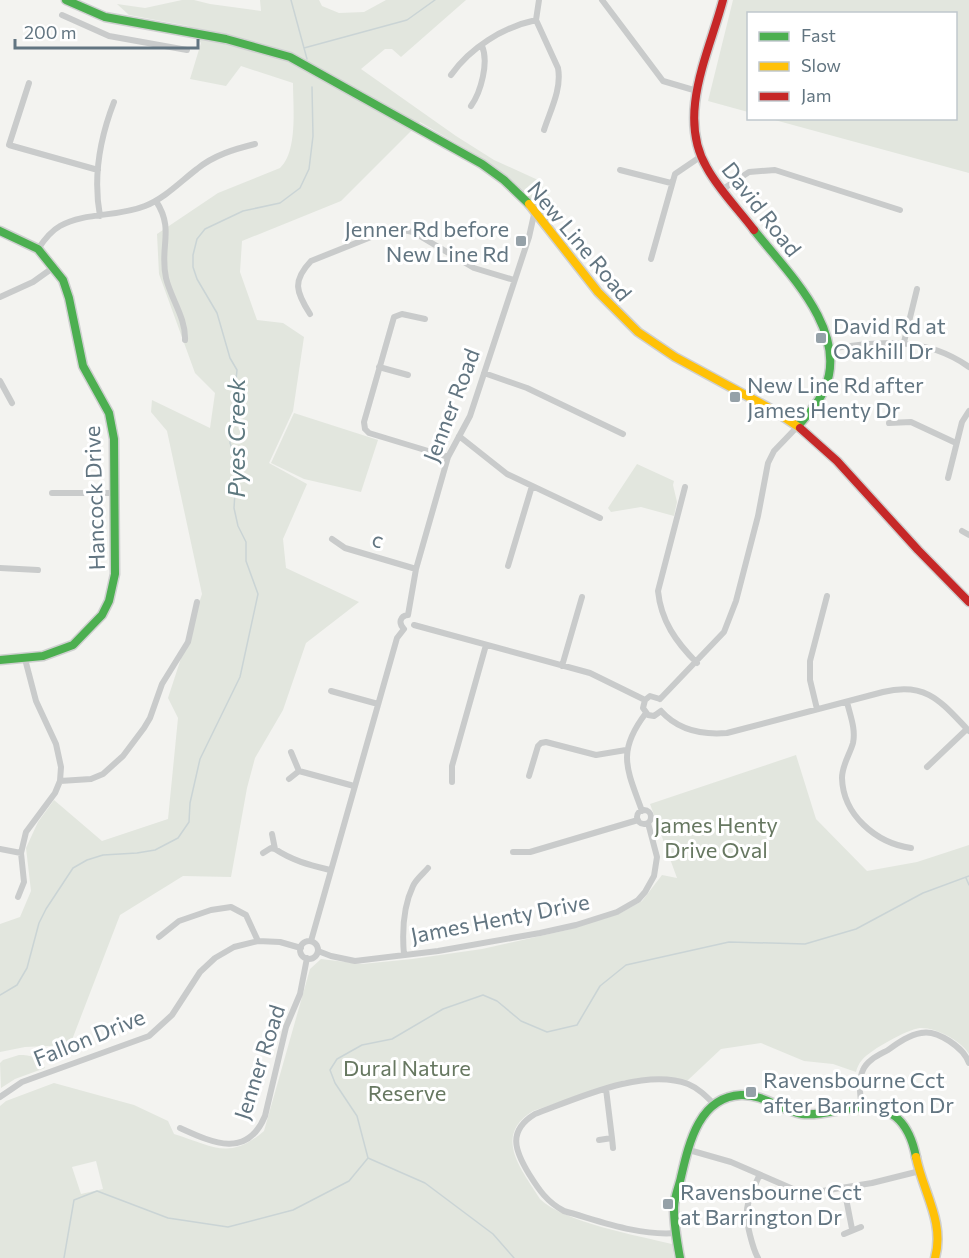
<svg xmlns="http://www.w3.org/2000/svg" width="969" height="1258" viewBox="0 0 969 1258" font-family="Commissioner,sans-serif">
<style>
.green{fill:#e2e6de;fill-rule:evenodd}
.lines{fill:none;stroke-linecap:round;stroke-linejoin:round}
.stream{stroke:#cad4d5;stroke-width:1.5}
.fast-casing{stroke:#cfd0d0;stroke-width:11}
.slow-casing{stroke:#cfd0d0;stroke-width:11}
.jam-casing{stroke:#cfd0d0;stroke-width:11}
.street{stroke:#c9cbcb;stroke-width:6}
.fast{stroke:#4caf50;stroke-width:8}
.slow{stroke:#ffc107;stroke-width:8}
.jam{stroke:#c62828;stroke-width:8}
.poi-dot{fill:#95a1a8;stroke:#fff;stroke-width:2}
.labels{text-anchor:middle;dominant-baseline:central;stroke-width:6;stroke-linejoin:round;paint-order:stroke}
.street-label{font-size:22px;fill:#627581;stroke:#fff}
.poi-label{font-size:22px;fill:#627581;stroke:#fff;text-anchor:start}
.park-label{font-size:22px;fill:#677861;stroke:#fff}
.water-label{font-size:24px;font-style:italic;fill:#5d787f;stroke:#fff}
</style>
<rect width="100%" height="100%" fill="#f3f3f0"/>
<path class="green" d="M182 0H194L210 4 261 11 260 0H319L322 6 339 13 364 12 386 0H466L401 57 392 49H385L361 69 456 136 494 160 538 180 559 209 548 217 488 162 420 122 341 201 242 241 240 272 257 320 283 323 304 337 293 411 269 463 307 484 283 539 286 568 359 602 306 643 283 710 255 758 247 788 231 877 183 876 120 915 70 1045 25 1047 0 1052V924L20 917 31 891 26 848 38 822 54 800 102 841 168 819 178 718 168 698 202 594 167 431 151 412 152 400 210 428 215 393 195 373 159 274 157 234 218 193 280 168C298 151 293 107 293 83L241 66 226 86 190 79 201 43 188 26 129 15 117 4 145 8Z
M733 0H969V173L771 119 956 118V14H748V112L708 101Z
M294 413 378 440 361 492 304 479 271 463Z
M637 464 674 481 673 485 677 502 674 516 641 507 611 512 608 508Z
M796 755 816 819 867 871 917 862 969 845V1054C962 1041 935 1027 920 1028 908 1029 870 1050 862 1060 859 1063 857 1068 856 1072L833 1064 804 1061 761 1043 721 1049 687 1081 625 1080 533 1111C492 1136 522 1170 540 1199 563 1222 639 1236 672 1244L674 1258H0V1106L6 1101 54 1083 134 1105 168 1121 174 1134C213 1146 229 1161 264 1131L310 969 321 959 362 964 412 959 482 949 567 930 619 914 642 901 662 875 677 878 650 804ZM96 1161 103 1189 81 1194 72 1167Z
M19 1055C31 1055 39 1057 45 1068L15 1079 1 1088 0 1063 3 1060Z"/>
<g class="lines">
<path class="stream" d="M291 0 307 59
M304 48 407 20 435 0
M966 878 969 885
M0 995 17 985 27 968 39 923 46 909 73 868 87 860 103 855 137 853 155 850 178 838 189 822 190 803 200 759 240 677 258 594 246 561V542L238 526 234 508 237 462 230 443 237 370 230 358 217 313 197 279 193 267V255L197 239 205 229 243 211 280 203 300 188 309 169 313 136 312 87
M368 1158 425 1183 493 1234 514 1258
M64 1258 74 1200 97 1191 168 1218 228 1227 293 1210 349 1181 368 1158 357 1116 335 1083 330 1070 337 1059 362 1045 392 1039 443 1009 483 995 497 1001 521 1021 547 1032 577 1025 600 986 626 965 729 942 805 944 856 929 923 893 969 876"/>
<g class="fast-casing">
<path id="fast" d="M66 0 105 17 226 39 290 57 482 164 504 180 529 204
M754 230C786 271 849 330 825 388 819 403 808 414 798 426
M0 231 38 249 63 280 69 298 83 366 109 413 114 439 115 574 109 601 102 615 73 645 43 656 0 660
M680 1258C677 1242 674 1225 674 1208 674 1197 679 1187 681 1177 689 1143 699 1097 741 1095 763 1094 781 1110 802 1114 819 1116 836 1110 852 1108 890 1102 909 1121 916 1157"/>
</g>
<g class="slow-casing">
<path id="slow" d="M529 204 598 292 638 332 675 357 773 410 800 428
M916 1157C923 1192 945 1222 935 1258"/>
</g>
<g class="jam-casing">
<path id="jam" d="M723 0C709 53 676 116 707 168 719 190 739 210 754 230
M800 428 837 461 918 550 969 602"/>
</g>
<path class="street" d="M602 0 663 81 697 91
M62 15 109 36 187 50
M536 20 539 0
M451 75C470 48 503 27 536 20L558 68C562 89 550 111 544 130
M29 83 9 145 98 170
M471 106C481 92 489 62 482 46
M620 170 671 183
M723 189 749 172 775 170 900 210
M156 201C175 230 159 247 166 278 171 299 186 318 185 340
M100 216C93 178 100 138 114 102
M38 249C44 240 51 231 60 226 85 212 118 217 145 206 165 198 180 182 197 169 214 155 235 149 255 144
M651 259 675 174 700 157
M0 297 33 282 54 267
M310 314C296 292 292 281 311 261L391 229H399L413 232 474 268 514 280
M425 319 402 314 394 317 364 422 365 429 369 433 448 457
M904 342 917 289
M829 349C878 341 926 336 969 367
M379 367 408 375
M484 373 527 388 623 434
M0 381 12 403
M889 423 911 422 956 443
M459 436 507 474 600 518
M948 478 962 422 969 411
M685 487 658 591C661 621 676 642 697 663
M52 493H115
M962 531 969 535
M332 539 345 548 416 569
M508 566 532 486
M0 568 38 570
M408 615 416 569 448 457 470 416 529 237 535 210
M414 625 590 673 645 700
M404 629C398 623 400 616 408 615
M562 666 582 597
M331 691 378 704
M660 699 724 632 736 601 758 516 768 463 774 451 798 426
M645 700 643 708 648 715 654 716 661 711
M645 700 650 696 660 699
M847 702C850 715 856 729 853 743 850 754 842 765 842 778 843 815 876 843 911 848
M817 709 810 680V661L827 596
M661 711C678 730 703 735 727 733L883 692C927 681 942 703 969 731
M291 752 299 771 354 786
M927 767 967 729
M529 776 538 746 541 743 546 742 596 755 626 750
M289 779 299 771
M60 781 91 779 103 774 123 756 144 728 150 718 162 684 188 642 197 602
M452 782V766L486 645
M637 817a7 7 0 1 1 14 0a7 7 0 1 1-14 0Z
M642 811C627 769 616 752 646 713
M272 834 275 849C293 861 310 865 330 870
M0 849 21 853
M513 852H530L638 820
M263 853 271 848 275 849
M18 897 24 882 21 853 26 832 55 793 60 781 61 767 56 744 36 701 25 659
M159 937 179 921 211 910 231 907 246 915 258 941
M311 941 397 638 404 629
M300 950a9 9 0 1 1 18 0a9 9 0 1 1-18 0Z
M318 951 331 956 355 961 438 951 540 933 576 925 617 912 638 900 645 892 654 876 657 857 648 823
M404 955C402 932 403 907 413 886 416 879 424 873 428 868
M0 1097 22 1082 149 1036 172 1015 200 972 215 958 234 947 258 941 280 942 301 948
M862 1107C860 1096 858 1080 863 1070 867 1060 879 1055 888 1050 898 1043 909 1035 921 1033 937 1029 964 1048 969 1063
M180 1128C213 1143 247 1159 265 1116L286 1027 300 994 307 958
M612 1138 613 1148
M599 1140 612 1138 606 1089
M689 1150 731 1162 800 1192 810 1193 872 1183 920 1171
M844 1188 852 1229
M676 1233C638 1236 600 1221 564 1211 547 1202 539 1190 529 1174 515 1151 507 1131 535 1114 576 1099 644 1067 688 1084 698 1088 706 1096 714 1104
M844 1234 861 1227
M758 1258C754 1251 752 1243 750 1235 743 1207 748 1202 759 1176"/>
<use href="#fast" class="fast"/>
<use href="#slow" class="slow"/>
<use href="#jam" class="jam"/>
</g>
<g class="poi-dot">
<rect x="515" y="235" width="12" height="12" rx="3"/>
<rect x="815" y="332" width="12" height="12" rx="3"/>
<rect x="729" y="391" width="12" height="12" rx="3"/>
<rect x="745" y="1086" width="12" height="12" rx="3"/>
<rect x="662" y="1198" width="12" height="12" rx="3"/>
</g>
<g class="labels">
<g class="street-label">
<text transform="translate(762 209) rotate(52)">David Road</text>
<text transform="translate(580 241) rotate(50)">New Line Road</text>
<text transform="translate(451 405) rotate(-69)">Jenner Road</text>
<text transform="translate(94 498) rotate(-92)">Hancock Drive</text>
<text transform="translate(378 539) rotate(16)">c</text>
<text transform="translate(500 918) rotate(-11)">James Henty Drive</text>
<text transform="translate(89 1037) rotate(-22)">Fallon Drive</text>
<text transform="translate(259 1062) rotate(-72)">Jenner Road</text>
</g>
<g class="poi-label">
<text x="509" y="228" text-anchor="end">Jenner Rd before<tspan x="509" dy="25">New Line Rd</tspan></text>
<text x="833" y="325">David Rd at<tspan x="833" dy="25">Oakhill Dr</tspan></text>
<text x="747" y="384">New Line Rd after<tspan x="747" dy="25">James Henty Dr</tspan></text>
<text x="763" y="1079">Ravensbourne Cct<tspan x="763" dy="25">after Barrington Dr</tspan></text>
<text x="680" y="1191">Ravensbourne Cct<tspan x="680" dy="25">at Barrington Dr</tspan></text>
</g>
<g class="park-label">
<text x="716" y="824">James Henty<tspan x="716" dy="25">Drive Oval</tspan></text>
<text x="407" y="1067">Dural Nature<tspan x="407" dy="25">Reserve</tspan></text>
</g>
<g class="water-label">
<text transform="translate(235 438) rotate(-90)">Pyes Creek</text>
</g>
</g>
<rect x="747" y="12" width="210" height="108" fill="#ffffff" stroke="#c0c8cd" stroke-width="1.5"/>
<rect x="759" y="32" width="30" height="9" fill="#4caf50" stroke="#c0c8cd" stroke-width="1.5"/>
<text x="801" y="42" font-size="18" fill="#627581">Fast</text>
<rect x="759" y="62" width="30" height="9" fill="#ffc107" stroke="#c0c8cd" stroke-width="1.5"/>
<text x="801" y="72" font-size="18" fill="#627581">Slow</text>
<rect x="759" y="92" width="30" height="9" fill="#c62828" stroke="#c0c8cd" stroke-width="1.5"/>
<text x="801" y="102" font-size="18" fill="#627581">Jam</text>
<path d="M15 39v9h183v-9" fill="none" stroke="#627581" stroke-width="3"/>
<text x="24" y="39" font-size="18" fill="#627581" stroke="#ffffff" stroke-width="4.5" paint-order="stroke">200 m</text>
</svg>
